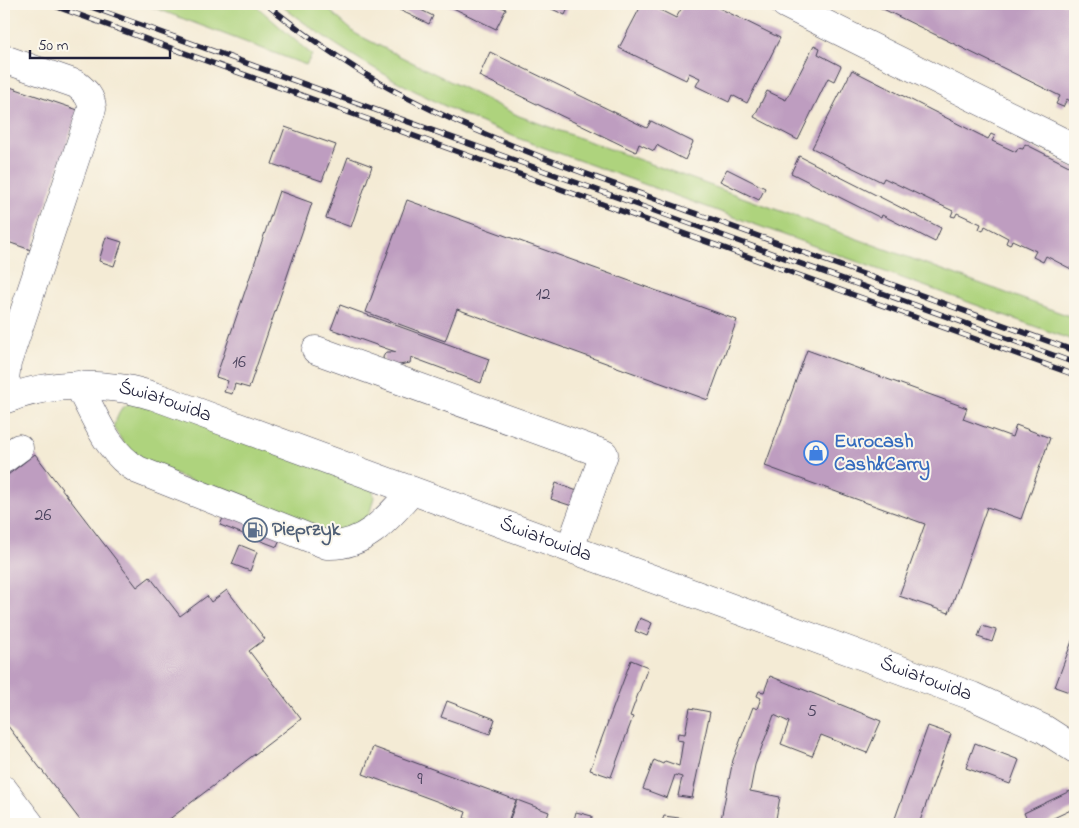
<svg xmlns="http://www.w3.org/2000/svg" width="1079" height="828" viewBox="0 0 1079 828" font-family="'Indie Flower',sans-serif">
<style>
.green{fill:#aed37d;stroke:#687a5c}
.building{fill:#be9dc0}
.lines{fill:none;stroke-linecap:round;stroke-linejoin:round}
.minor-casing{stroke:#424052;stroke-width:29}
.minor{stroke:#fff;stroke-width:28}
.rail-casing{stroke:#22223b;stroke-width:5.5}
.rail{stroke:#fbf7ec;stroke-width:4;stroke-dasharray:11;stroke-linecap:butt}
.labels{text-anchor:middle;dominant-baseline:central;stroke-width:4;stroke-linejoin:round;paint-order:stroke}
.number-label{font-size:18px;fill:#49415c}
.street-label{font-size:20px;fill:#22223b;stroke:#fbf7ec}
.shop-label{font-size:20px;font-weight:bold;fill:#366cbe;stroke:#fbf7ec;text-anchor:start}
.service-label{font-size:20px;font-weight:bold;fill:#4e5e75;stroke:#fbf7ec;text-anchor:start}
</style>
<rect width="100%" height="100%" fill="#fbf7ec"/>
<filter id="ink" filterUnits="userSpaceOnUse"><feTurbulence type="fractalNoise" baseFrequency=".02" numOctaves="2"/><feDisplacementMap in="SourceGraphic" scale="10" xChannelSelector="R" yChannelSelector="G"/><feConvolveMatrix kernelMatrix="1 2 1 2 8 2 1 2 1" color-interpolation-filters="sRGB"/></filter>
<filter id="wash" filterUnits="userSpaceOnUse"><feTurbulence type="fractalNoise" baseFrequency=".0096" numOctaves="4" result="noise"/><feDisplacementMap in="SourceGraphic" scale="20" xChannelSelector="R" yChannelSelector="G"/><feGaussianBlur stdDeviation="1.12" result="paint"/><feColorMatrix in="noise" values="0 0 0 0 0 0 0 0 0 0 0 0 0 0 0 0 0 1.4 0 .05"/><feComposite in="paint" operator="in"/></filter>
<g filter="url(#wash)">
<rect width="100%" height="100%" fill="#f4ebd5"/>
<path class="green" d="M144 4H254L312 55 306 65Z
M279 4H322L356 34 519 116 1075 318V341L520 139C432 104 353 61 279 4Z
M144 394 373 490 374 497 369 516 340 537 134 459 113 427 121 409Z"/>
<g id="blocks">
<path class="building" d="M387 4H419L417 8 433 16 429 24Z
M445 4H495L506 9 496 29Z
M541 4H570L565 15Z
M642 4H656V8L676 18 684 4H711L780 38 747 103 732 95 729 102 696 86 700 78 689 73 686 80 619 48Z
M873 4H1075V104L1067 99 1063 107 1056 104 1060 96Z
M814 45 820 48 818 54 841 66 834 81 828 78 798 140 754 117 767 91 786 100Z
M490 52 647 128 651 121 693 142 685 160 658 146V144L654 151 639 144 636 152 479 76Z
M852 70 988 139 991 134 995 136 992 141 1016 152 1018 148 1023 149 1025 144 1075 169V271L1046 256 1043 262 1033 257 1036 251 1012 240 1010 245 1006 243 1008 238 985 226 983 231 979 229 981 224 957 213 955 217 951 216 953 211 884 178 882 182 812 148Z
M4 85 78 110 31 250 8 242 6 247H4Z
M285 127 336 145 322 181 272 164Z
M799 156 941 228 935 242 882 215 881 218 791 173Z
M348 157 372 166 351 227 326 218Z
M727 169 765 188 759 200 720 181Z
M279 191 312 203 249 388 235 384 232 394 224 392 228 381 216 377Z
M407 200 737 320 708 400 457 309 445 341 366 312Z
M106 237 122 242 114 266 99 261Z
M340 305 489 359 481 383 411 357 410 363 394 366 384 362 383 357 386 352H396L331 329Z
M807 350 967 408 963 419 1012 437 1016 425 1050 438 1021 519 987 507 949 613 899 596 925 524 765 466Z
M35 454 137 587 150 577 180 616 207 596 211 602 227 590 265 639 249 651 301 719 163 824H83L4 721V478Z
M556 483 577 491 572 506 551 499Z
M226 511 283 533 277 547 220 525Z
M240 545 257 552 250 571 232 564Z
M640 618 652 623 647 636 635 631Z
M982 626 996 630 992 642 978 637Z
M1075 633V694L1055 687Z
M631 660 648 667 630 716 633 717 611 777 590 770Z
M770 676 881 721 867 753 821 735 812 756 781 744 789 722 774 715 755 765 750 791 780 797 775 824H720L733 760 753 707 757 709 761 698 757 696 759 691 764 692Z
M447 701 495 719 490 734 441 717Z
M690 708 710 712 692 798 678 796 682 777 675 775 667 798 643 789 654 760 663 764 665 761 679 766 683 741 677 740 678 733 685 734Z
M928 726 951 734 919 824H893Z
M975 743 1019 760 1010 784 966 768Z
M373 747 516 800 507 824H482L464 818 466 812 363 774Z
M1070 791 1075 802V808L1041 824H1029L1024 813Z
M517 800 549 812 545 824H508Z
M576 812 592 816 591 824H573Z
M664 816 702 821 711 824H661Z"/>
</g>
</g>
<g filter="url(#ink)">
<use href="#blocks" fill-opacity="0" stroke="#424052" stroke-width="1"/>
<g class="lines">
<g class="minor-casing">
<g id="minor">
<path d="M785 4 1075 148"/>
<path d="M4 59 76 84C85 91 92 97 92 109L7 363 5 379 12 397"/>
<path d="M316 350 604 454 570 548"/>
<path d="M78 385C95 415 107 453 138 470L327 545C365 547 389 517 412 491"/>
<path id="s1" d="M4 400C39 385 82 383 119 388 131 389 142 393 154 396L972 696 1044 729 1075 749"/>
<path d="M4 459 19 448"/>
<path d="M4 790 30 824"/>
</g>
</g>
<use href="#minor" class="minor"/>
<g class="rail-casing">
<path id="rail" d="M49 4 1075 375
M83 4 1075 363
M266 4C310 39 356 72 406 97 501 146 603 180 703 216 827 261 951 306 1075 351"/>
</g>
<use href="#rail" class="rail"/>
</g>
</g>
<defs>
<g id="shop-ring" transform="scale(1.25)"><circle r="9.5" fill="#fbf7ec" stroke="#3f7fe0" stroke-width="1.5"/><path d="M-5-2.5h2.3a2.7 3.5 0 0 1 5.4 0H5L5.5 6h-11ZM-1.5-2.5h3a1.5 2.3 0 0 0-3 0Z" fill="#3f7fe0"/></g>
<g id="fuel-ring" transform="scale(1.25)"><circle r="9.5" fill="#fbf7ec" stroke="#5c6f8a" stroke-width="1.5"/><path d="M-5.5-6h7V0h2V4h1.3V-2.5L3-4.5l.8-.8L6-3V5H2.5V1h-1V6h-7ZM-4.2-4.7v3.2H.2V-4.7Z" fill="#5c6f8a"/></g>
</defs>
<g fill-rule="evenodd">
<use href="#shop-ring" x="816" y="453"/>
<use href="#fuel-ring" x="255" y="530"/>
</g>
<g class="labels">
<g class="number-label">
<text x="543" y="295">12</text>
<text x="239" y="363">16</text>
<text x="43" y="516">26</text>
<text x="812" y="712">5</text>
<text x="420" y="780">9</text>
</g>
<g class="street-label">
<text stroke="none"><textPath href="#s1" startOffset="165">Światowida</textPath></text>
<text stroke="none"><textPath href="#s1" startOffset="570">Światowida</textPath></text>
<text stroke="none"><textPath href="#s1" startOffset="975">Światowida</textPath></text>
</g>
<g class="shop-label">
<text x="834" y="442">Eurocash<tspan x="834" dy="23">Cash&amp;Carry</tspan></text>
</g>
<g class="service-label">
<text x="272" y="530">Pieprzyk</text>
</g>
</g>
<rect width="1079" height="828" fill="none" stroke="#fbf7ec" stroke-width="20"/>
<path d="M30 50v8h140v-8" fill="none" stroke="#22223b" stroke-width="2.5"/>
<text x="38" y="50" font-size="15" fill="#22223b" stroke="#fbf7ec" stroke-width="4" paint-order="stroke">50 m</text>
</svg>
